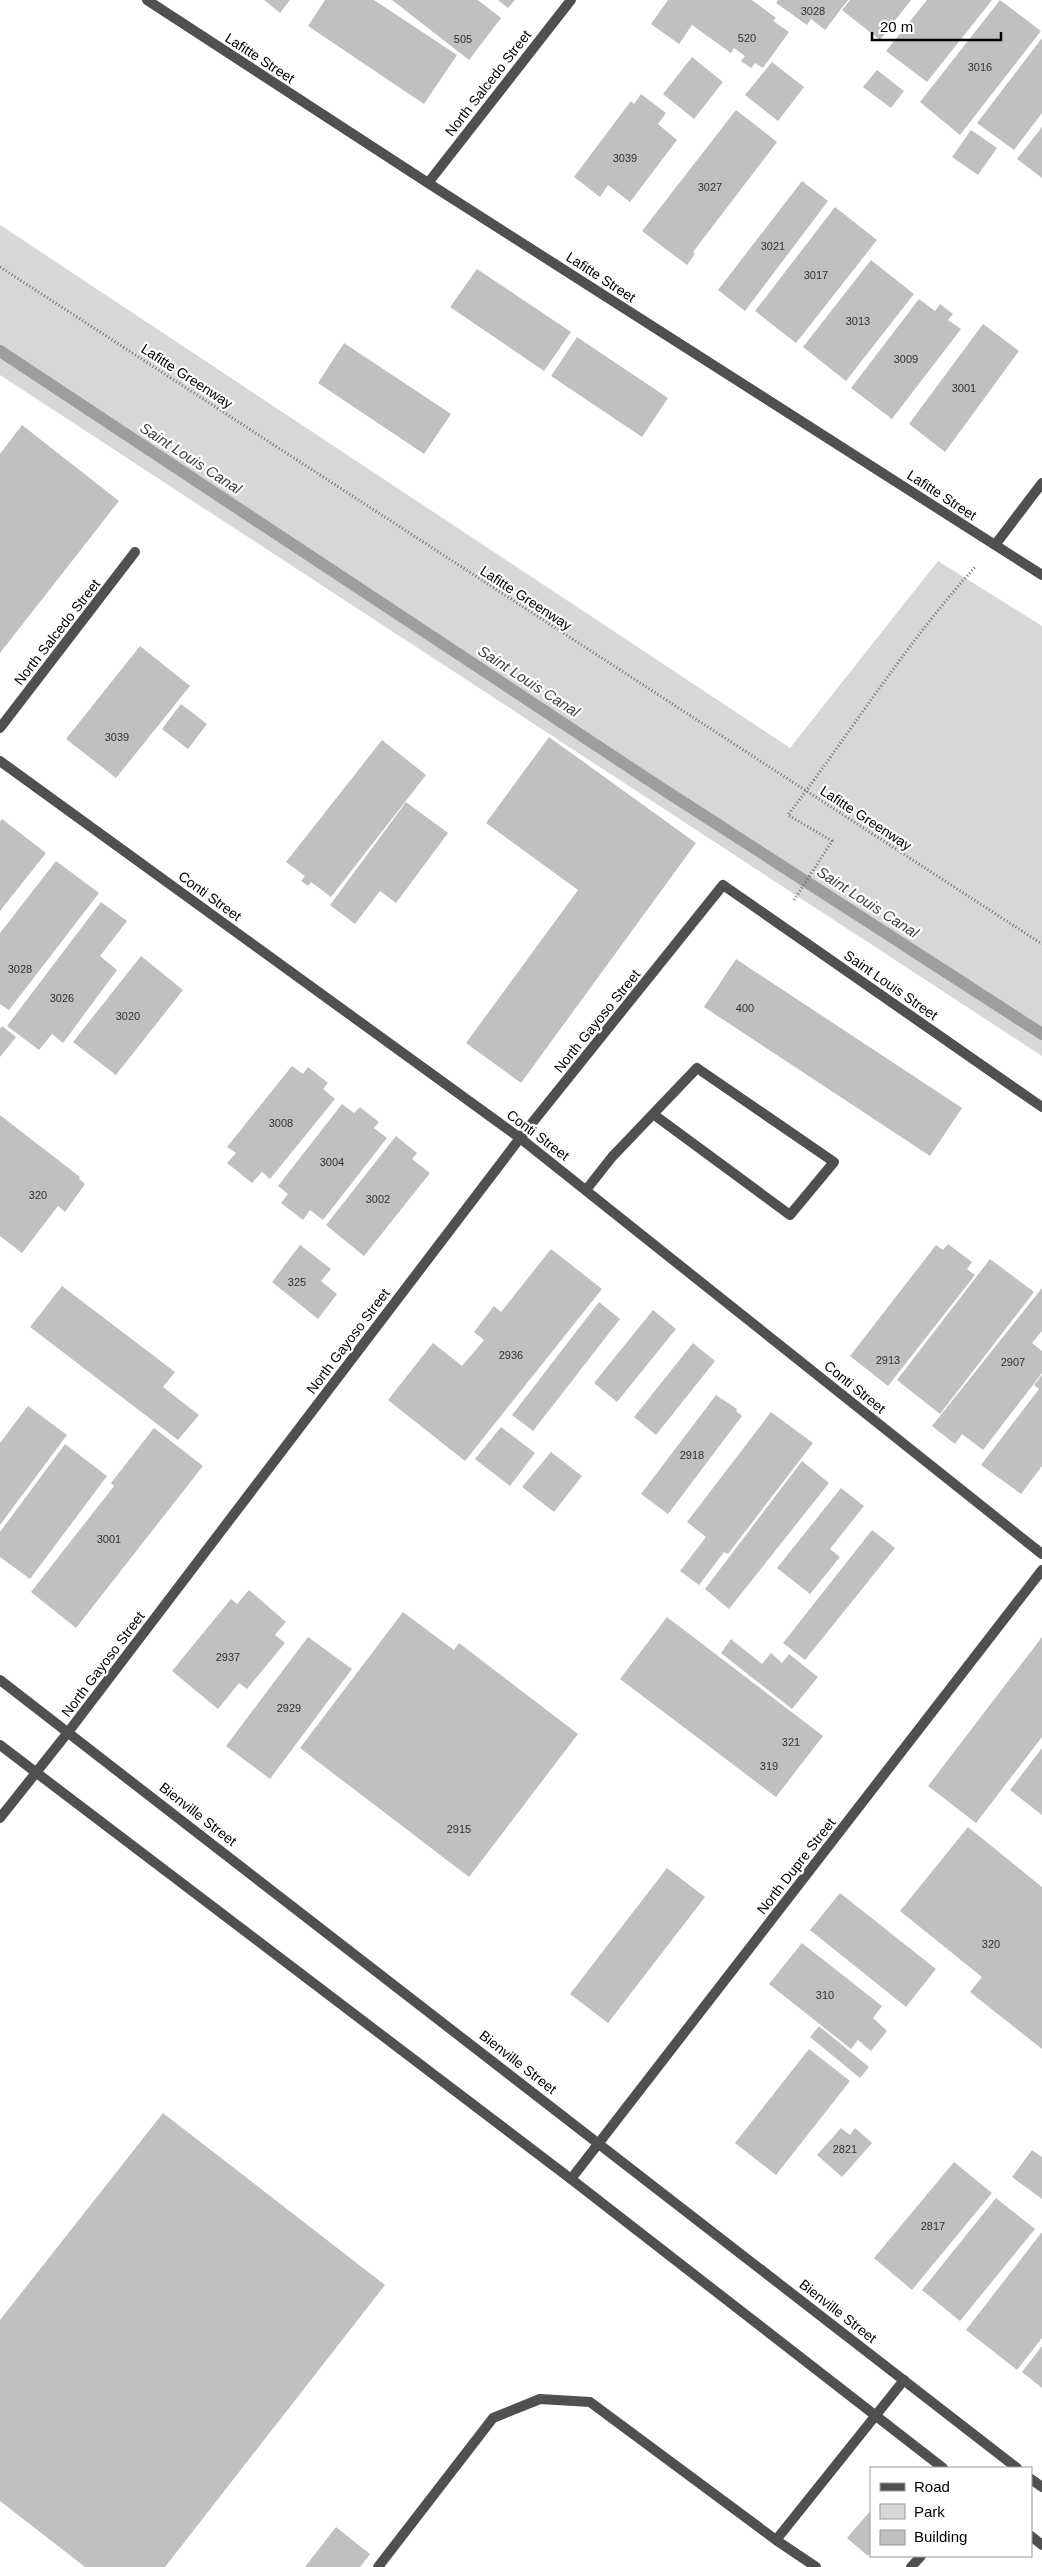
<svg xmlns="http://www.w3.org/2000/svg" width="1042" height="2567" viewBox="0 0 1042 2567" font-family="Arial,sans-serif">
<style>
.green{fill:#d7d7d7}
.lines{fill:none;stroke-linecap:round;stroke-linejoin:round}
.stream{stroke:#9e9e9e;stroke-width:12}
.building{fill:#c0c0c0}
.path{stroke:#727272;stroke-width:3;stroke-dasharray:1 2.5;stroke-linecap:butt}
.service{stroke:#505050;stroke-width:10}
.minor{stroke:#505050;stroke-width:10}
.tertiary{stroke:#505050;stroke-width:10}
.labels{text-anchor:middle;dominant-baseline:central;stroke-width:4.5;stroke-linejoin:round;paint-order:stroke}
.number-label{font-size:11px;fill:#303030}
.street-label{font-size:14px;fill:#000;stroke:#fff}
.water-label{font-size:15px;font-style:italic;fill:#3f3f3f;stroke:#fff}
</style>
<rect width="100%" height="100%" fill="#fff"/>
<path class="green" d="M0 225 790 748 938 561 1042 626V1056L0 375Z"/>
<g class="lines">
<path class="stream" d="M0 351 658 786 1042 1034"/>
</g>
<path class="building" d="M264 0H290L280 13Z
M325 0H374L457 55 424 104 308 26Z
M392 0H478L501 18 469 60Z
M498 0H515L508 8Z
M668 0H752L776 18 773 21 789 32 763 68 755 63 751 68 741 61 745 56 734 48 731 53 692 25 679 44 651 24Z
M778 0H848L825 30 811 19 807 25 776 3Z
M850 0H911L880 40 842 10Z
M927 0H992L927 82 886 51Z
M1000 0 1041 31 960 135 920 102Z
M1042 38V113L1014 150 977 123Z
M692 57 723 82 694 119 663 94Z
M772 62 804 87 778 121 745 95Z
M877 70 904 91 891 108 863 87Z
M641 94 666 113 658 124 677 140 630 202 608 185 600 197 574 177 631 101 634 104Z
M736 110 777 142 693 252 695 254 687 265 642 231Z
M1042 127V178L1017 159Z
M971 130 997 148 978 175 952 157Z
M802 181 828 201 745 311 718 290Z
M835 207 877 240 796 343 755 311Z
M871 260 914 294 846 381 803 347Z
M477 269 571 332 544 371 450 307Z
M919 299 935 311 940 304 953 314 948 320 961 329 892 419 851 388Z
M983 324 1019 351 945 452 909 424Z
M577 337 668 398 642 437 551 376Z
M344 343 451 414 424 454 318 383Z
M22 425 119 501 0 653V454Z
M140 646 190 686 116 778 66 739Z
M181 704 207 724 188 749 162 729Z
M549 737 696 843 521 1083 466 1043 578 890 486 823Z
M382 740 426 775 331 897 311 882 308 886 301 881 305 876 286 862Z
M406 802 448 833 396 903 380 891 355 924 330 905Z
M2 819 46 853 0 911V822Z
M56 861 99 893 9 1010 0 1004V933Z
M101 902 127 921 100 956 117 970 63 1043 52 1034 39 1050 7 1026Z
M141 956 183 990 116 1075 73 1042Z
M736 959 962 1108 930 1156 704 1007Z
M2 1026 16 1037 0 1057V1029Z
M292 1066 303 1074 308 1067 328 1083 323 1089 335 1099 270 1179 262 1172 252 1183 227 1163 236 1153 227 1147Z
M342 1104 354 1113 360 1107 379 1122 374 1128 387 1138 323 1220 310 1210 303 1220 281 1203 288 1194 278 1186Z
M0 1115 80 1177 79 1179 85 1184 65 1212 58 1206 22 1253 0 1236Z
M396 1136 417 1153 412 1159 430 1173 364 1256 326 1225Z
M948 1244 972 1262 967 1269 975 1275 888 1386 850 1356 936 1245 943 1250Z
M300 1245 331 1269 321 1281 337 1294 318 1319 272 1282Z
M551 1249 602 1289 465 1461 388 1400 433 1343 462 1366 484 1340 474 1332 494 1306 501 1312Z
M990 1259 1034 1292 940 1414 897 1380Z
M62 1286 175 1372 163 1387 199 1415 178 1440 30 1327Z
M1042 1288V1331L1032 1343 1042 1351V1373L983 1450 962 1434 955 1444 932 1426Z
M599 1302 620 1319 533 1431 512 1415Z
M653 1310 676 1329 617 1402 594 1383Z
M693 1343 715 1361 656 1435 634 1417Z
M1042 1375V1466L1021 1494 981 1465 1039 1389 1034 1385Z
M716 1395 737 1409 736 1411 742 1416 668 1514 641 1494Z
M28 1406 67 1435 0 1525V1443Z
M771 1412 813 1443 728 1554 724 1552 699 1585 680 1571 706 1537 687 1522Z
M501 1427 535 1453 510 1486 475 1459Z
M154 1428 203 1466 76 1628 31 1592 114 1486 111 1483Z
M65 1444 107 1476 30 1579 0 1557V1532Z
M551 1452 582 1476 554 1512 522 1487Z
M802 1461 829 1483 729 1609 705 1589Z
M841 1488 864 1506 830 1549 840 1557 810 1594 777 1568Z
M872 1530 895 1548 805 1660 783 1643Z
M249 1590 286 1622 275 1635 285 1643 247 1689 239 1683 218 1709 172 1671 231 1599 237 1604Z
M403 1612 454 1650 459 1643 578 1734 469 1877 300 1748Z
M667 1617 823 1736 776 1797 620 1679Z
M308 1637 352 1669 270 1779 226 1746Z
M1042 1637V1737L976 1823 928 1786Z
M731 1639 762 1664 771 1653 782 1663 789 1654 818 1677 792 1709 721 1653Z
M1042 1748V1815L1010 1790Z
M968 1827 1042 1887V2049L970 1992 982 1977 900 1911Z
M667 1868 705 1897 608 2023 570 1994Z
M840 1893 936 1969 906 2007 810 1930Z
M802 1943 882 2006 873 2018 887 2031 871 2051 858 2040 851 2049 769 1984Z
M819 2026 869 2067 860 2078 810 2037Z
M809 2049 850 2081 776 2175 735 2143Z
M163 2113 385 2285 165 2567H85L0 2501V2320Z
M841 2128 850 2135 855 2128 872 2143 842 2177 817 2155Z
M1032 2150 1042 2157V2199L1012 2177Z
M954 2162 992 2193 912 2290 874 2258Z
M996 2198 1035 2229 960 2321 922 2290Z
M1042 2232V2338L1017 2370 966 2330Z
M1042 2346V2388L1022 2372Z
M871 2510V2552L868 2556 847 2538Z
M336 2527 370 2554 360 2567H305Z"/>
<g class="lines">
<path class="path" d="M0 267 1042 944
M794 900 832 841 788 815C851 732 906 643 976 566"/>
<path class="service" d="M586 1190 612 1157 697 1068 834 1162 790 1215 653 1114
M776 2540 904 2380
M378 2567 493 2418 540 2399 590 2402 776 2540 816 2567
M911 2567 921 2556"/>
<path class="minor" d="M147 0 428 183 1042 575
M428 183 571 0
M995 545 1042 483
M0 728 135 552
M0 761 520 1138 1042 1554
M0 1818 69 1731 520 1138 723 885 1042 1107
M571 2179 1042 1570"/>
<path class="tertiary" d="M0 1680 1017 2468
M0 1745 571 2179 943 2468
M1031 2479 1042 2487
M1031 2536 1042 2545"/>
</g>
<g class="labels">
<g class="number-label">
<text x="813" y="11">3028</text>
<text x="747" y="38">520</text>
<text x="463" y="39">505</text>
<text x="980" y="67">3016</text>
<text x="625" y="158">3039</text>
<text x="710" y="187">3027</text>
<text x="773" y="246">3021</text>
<text x="816" y="275">3017</text>
<text x="858" y="321">3013</text>
<text x="906" y="359">3009</text>
<text x="964" y="388">3001</text>
<text x="117" y="737">3039</text>
<text x="20" y="969">3028</text>
<text x="62" y="998">3026</text>
<text x="745" y="1008">400</text>
<text x="128" y="1016">3020</text>
<text x="281" y="1123">3008</text>
<text x="332" y="1162">3004</text>
<text x="38" y="1195">320</text>
<text x="378" y="1199">3002</text>
<text x="297" y="1282">325</text>
<text x="511" y="1355">2936</text>
<text x="888" y="1360">2913</text>
<text x="1013" y="1362">2907</text>
<text x="692" y="1455">2918</text>
<text x="109" y="1539">3001</text>
<text x="228" y="1657">2937</text>
<text x="289" y="1708">2929</text>
<text x="791" y="1742">321</text>
<text x="769" y="1766">319</text>
<text x="459" y="1829">2915</text>
<text x="991" y="1944">320</text>
<text x="825" y="1995">310</text>
<text x="845" y="2149">2821</text>
<text x="933" y="2226">2817</text>
</g>
<g class="street-label">
<text transform="translate(260 58) rotate(33)">Lafitte Street</text>
<text transform="translate(488 83) rotate(-52)">North Salcedo Street</text>
<text transform="translate(601 277) rotate(33)">Lafitte Street</text>
<text transform="translate(187 376) rotate(33)">Lafitte Greenway</text>
<text transform="translate(942 495) rotate(33)">Lafitte Street</text>
<text transform="translate(526 598) rotate(33)">Lafitte Greenway</text>
<text transform="translate(57 632) rotate(-52)">North Salcedo Street</text>
<text transform="translate(866 818) rotate(33)">Lafitte Greenway</text>
<text transform="translate(210 896) rotate(36)">Conti Street</text>
<text transform="translate(891 985) rotate(35)">Saint Louis Street</text>
<text transform="translate(597 1021) rotate(-51)">North Gayoso Street</text>
<text transform="translate(538 1135) rotate(37)">Conti Street</text>
<text transform="translate(348 1341) rotate(-53)">North Gayoso Street</text>
<text transform="translate(855 1387) rotate(39)">Conti Street</text>
<text transform="translate(103 1664) rotate(-53)">North Gayoso Street</text>
<text transform="translate(198 1814) rotate(38)">Bienville Street</text>
<text transform="translate(796 1866) rotate(-52)">North Dupre Street</text>
<text transform="translate(518 2062) rotate(38)">Bienville Street</text>
<text transform="translate(838 2311) rotate(38)">Bienville Street</text>
</g>
<g class="water-label">
<text transform="translate(191 458) rotate(33)">Saint Louis Canal</text>
<text transform="translate(529 681) rotate(33)">Saint Louis Canal</text>
<text transform="translate(868 902) rotate(33)">Saint Louis Canal</text>
</g>
</g>
<rect x="870" y="2467" width="162" height="90" fill="#ffffff" stroke="#999999"/>
<rect x="880" y="2483" width="25" height="8" fill="#505050" stroke="#999999"/>
<text x="914" y="2492" font-size="15" fill="#000000">Road</text>
<rect x="880" y="2504" width="25" height="15" fill="#d7d7d7" stroke="#999999"/>
<text x="914" y="2517" font-size="15" fill="#000000">Park</text>
<rect x="880" y="2530" width="25" height="15" fill="#c0c0c0" stroke="#999999"/>
<text x="914" y="2542" font-size="15" fill="#000000">Building</text>
<path d="M872 32v8h129v-8" fill="none" stroke="#000000" stroke-width="2.5"/>
<text x="880" y="32" font-size="15" fill="#000000" stroke="#ffffff" stroke-width="4" paint-order="stroke">20 m</text>
</svg>
